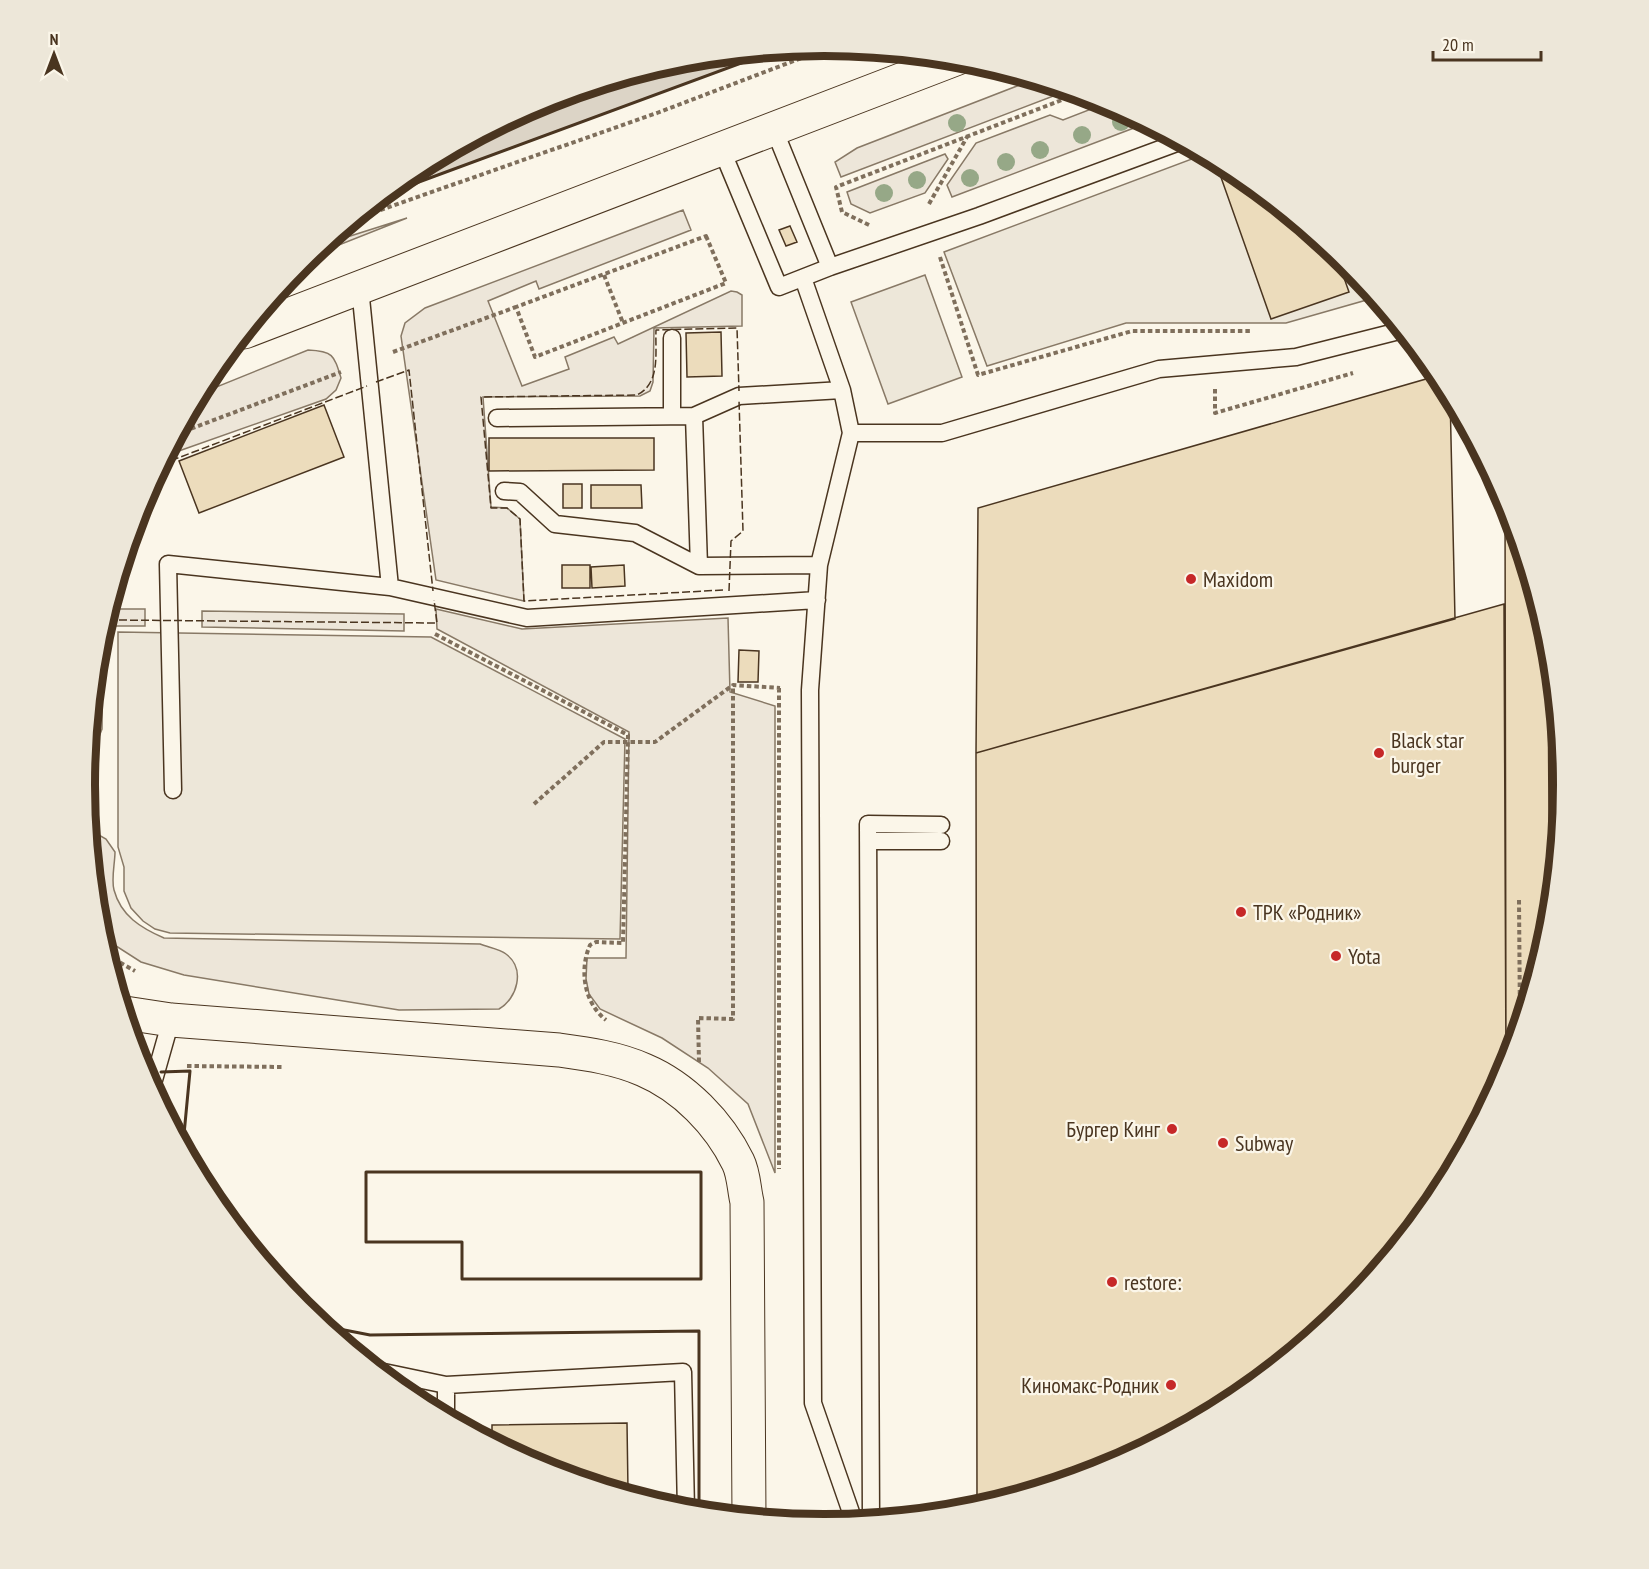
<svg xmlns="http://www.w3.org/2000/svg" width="1649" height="1569" viewBox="0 0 1649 1569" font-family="'PT Sans Narrow',sans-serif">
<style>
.green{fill:#ede6d9;stroke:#887966;stroke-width:1.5}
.parking{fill:#ede7d9;stroke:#887966;stroke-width:1.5}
.water{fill:#dcd4c6;stroke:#887966;stroke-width:1.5}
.building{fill:#ecdcbc;stroke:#4a3520;stroke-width:1.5}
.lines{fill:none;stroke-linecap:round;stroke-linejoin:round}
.service-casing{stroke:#4a3520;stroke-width:19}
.tertiary-casing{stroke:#4a3520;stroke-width:35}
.path{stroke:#7f6f5c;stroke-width:4;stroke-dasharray:4.5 3;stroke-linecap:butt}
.service{stroke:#fbf6e9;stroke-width:16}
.tertiary{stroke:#fbf6e9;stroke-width:33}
.fence{stroke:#4a3520;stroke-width:1.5;stroke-dasharray:8 3;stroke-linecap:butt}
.wall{stroke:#4a3520;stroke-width:3}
.tree{fill:#96a887}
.poi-dot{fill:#c62828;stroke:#fbf6e9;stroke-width:2}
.labels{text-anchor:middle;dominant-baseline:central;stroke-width:4.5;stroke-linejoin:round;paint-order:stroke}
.poi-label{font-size:22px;fill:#4a3520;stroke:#fbf6e9;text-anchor:start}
.rim{fill:none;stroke:#4a3520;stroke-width:8}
</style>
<rect width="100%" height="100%" fill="#fbf6e9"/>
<path class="green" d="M1035 79 1069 90 841 177 835 162 857 148Z
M1098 98 1108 101 1147 123 952 197 947 185 976 143 1050 115 1063 120 1094 108Z
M945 154 948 159 925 193 870 213 851 204 847 192Z
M683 210 691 230 539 289 536 281 488 301 522 386 569 369 565 357 614 337 618 344 731 291 737 292 742 295V326L654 328 653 382 650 391 640 396 483 397 491 507 507 508 520 519 524 601 436 580 401 336 405 323 425 308Z
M407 218 306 258 322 245Z
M308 350C333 351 334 355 341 378L336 390 326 399 176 452 164 459 199 394Z
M115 589V609H145V626H103Z
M436 609 522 629 728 618 730 692 775 706V1173L748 1104 708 1068 662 1038 600 1009 589 994 586 979 587 958H626L629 732 437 629Z
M202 611 404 614V631L202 627Z
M103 629 102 729 95 747 88 752 99 640Z
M90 830 106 839 115 852C115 863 111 879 114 890 121 916 141 928 164 938L480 944C487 947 500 949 506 954 526 969 517 999 499 1009L399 1010 184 975 141 962 102 937 99 928Z"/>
<path class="parking" d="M1205 154 1236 170 1348 262 1377 297 1286 323H1126L987 366 944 252Z
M925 275 962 377 888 404 851 302Z
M118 632 431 637 625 739 620 939 170 933 155 929 143 921 131 908 124 891V867L118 847Z"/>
<path class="water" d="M779 49 381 196 414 169 542 101 681 59Z"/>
<path class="building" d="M1224 164 1236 170 1335 252 1349 292 1271 319 1217 166Z
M790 226 797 242 786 246 779 230Z
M721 332 722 376 687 377 686 333Z
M1440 375 1450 394 1455 619 976 753 978 508Z
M324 405 344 457 199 513 179 461Z
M489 438H654V470L489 471Z
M563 484H582V508H563Z
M591 485H641L642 508H591Z
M1505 496 1550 641 1564 785 1550 929 1506 1070Z
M562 565H590V588H562Z
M624 565 625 586 592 588 591 567Z
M1504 604 1506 1070 1439 1196 1347 1308 1235 1400 1107 1468 977 1507 976 753Z
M739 650 759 651 758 682H738Z
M627 1423 628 1490H616L541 1468 492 1441V1425Z"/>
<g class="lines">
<g class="service-casing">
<path id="service" d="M774 129 830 267
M721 148 779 287 830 267 979 216 1182 141
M803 278 842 390 851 433H942L1159 369 1296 357 1403 330
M672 338V416
M694 416 699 566
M497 418 694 416 739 396 842 390
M851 433 819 565 810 690 813 1403 854 1521
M504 491 520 492 555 524 635 533 699 566 819 565
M390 587 527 618 817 600
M1557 708 1558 847
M173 790 168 564 390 587 360 288
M868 841H941
M152 1087 171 1020
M379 1371 446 1385 683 1372 686 1510
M446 1416V1385
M871 1519 868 824 941 825"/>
</g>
<g class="tertiary-casing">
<path id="tertiary" d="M244 332 958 58
M125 1013 171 1020 559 1050C588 1054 617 1058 644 1070 684 1087 719 1123 738 1162 744 1174 744 1190 747 1202L749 1517"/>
</g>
<path class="path" d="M929 204 967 137
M352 220 657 113 833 46
M869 225 842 212 836 187 1080 93
M706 236 726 283 535 357 516 307Z
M940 257 978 375 1132 331H1251
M604 275 623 323
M393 352 516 307
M1215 389V413L1353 373
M177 434 341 372
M435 634 628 735 623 943 596 942 590 945C579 970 584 1003 606 1020
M779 688V1169
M534 804 604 742H655L733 685 780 688
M1519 900 1520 1026
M107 955 135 971
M699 1062 698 1018 733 1019V685
M187 1066 284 1067"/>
<use href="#service" class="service"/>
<use href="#tertiary" class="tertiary"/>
<path class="fence" d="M376 382 409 370 433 591
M150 486 170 461 367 386
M723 590 524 601 520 519 507 508H491L481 397 637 395C661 383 655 353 656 330L737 328 739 391
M114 591 115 620 437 623 434 600
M729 591 731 541 743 531 739 400"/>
<path class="wall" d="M381 196 779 49
M161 1072 190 1071 183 1145
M366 1172H701V1279H462V1242H366Z
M324 1326 370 1335 699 1331V1512"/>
</g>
<g class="tree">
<circle cx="1121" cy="122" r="9"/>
<circle cx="957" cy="123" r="9"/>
<circle cx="1082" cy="135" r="9"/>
<circle cx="1040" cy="150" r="9"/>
<circle cx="1006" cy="162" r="9"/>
<circle cx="970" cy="178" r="9"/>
<circle cx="917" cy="180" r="9"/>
<circle cx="884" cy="193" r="9"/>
</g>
<g class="poi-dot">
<circle cx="1191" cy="579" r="6"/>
<circle cx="1379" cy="753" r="6"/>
<circle cx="1241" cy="912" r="6"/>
<circle cx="1336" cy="956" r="6"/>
<circle cx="1172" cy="1129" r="6"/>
<circle cx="1223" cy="1143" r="6"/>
<circle cx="1112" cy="1282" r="6"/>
<circle cx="1171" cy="1385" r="6"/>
</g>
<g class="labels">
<g class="poi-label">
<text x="1203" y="579">Maxidom</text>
<text x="1391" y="740">Black star<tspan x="1391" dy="25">burger</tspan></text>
<text x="1253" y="912">ТРК «Родник»</text>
<text x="1348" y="956">Yota</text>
<text x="1160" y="1129" text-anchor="end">Бургер Кинг</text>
<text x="1235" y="1143">Subway</text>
<text x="1124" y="1282">restore:</text>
<text x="1159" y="1385" text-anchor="end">Киномакс-Родник</text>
</g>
</g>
<path d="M0 0H1649V1569H0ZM95 785a729 729 0 1 1 1458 0a729 729 0 1 1-1458 0Z" fill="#ede7d9" fill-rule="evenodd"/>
<path class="rim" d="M95 785a729 729 0 1 1 1458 0a729 729 0 1 1-1458 0Z"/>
<g transform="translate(54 54)" stroke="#fbf6e9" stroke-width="4.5" paint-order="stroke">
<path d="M0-4.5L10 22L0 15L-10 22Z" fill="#4a3520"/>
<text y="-9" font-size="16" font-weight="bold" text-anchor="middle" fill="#4a3520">N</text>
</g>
<path d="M1433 51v9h108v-9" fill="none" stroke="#4a3520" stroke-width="3"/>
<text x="1442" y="51" font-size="18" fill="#4a3520" stroke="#fbf6e9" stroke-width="4.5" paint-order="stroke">20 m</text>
</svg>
